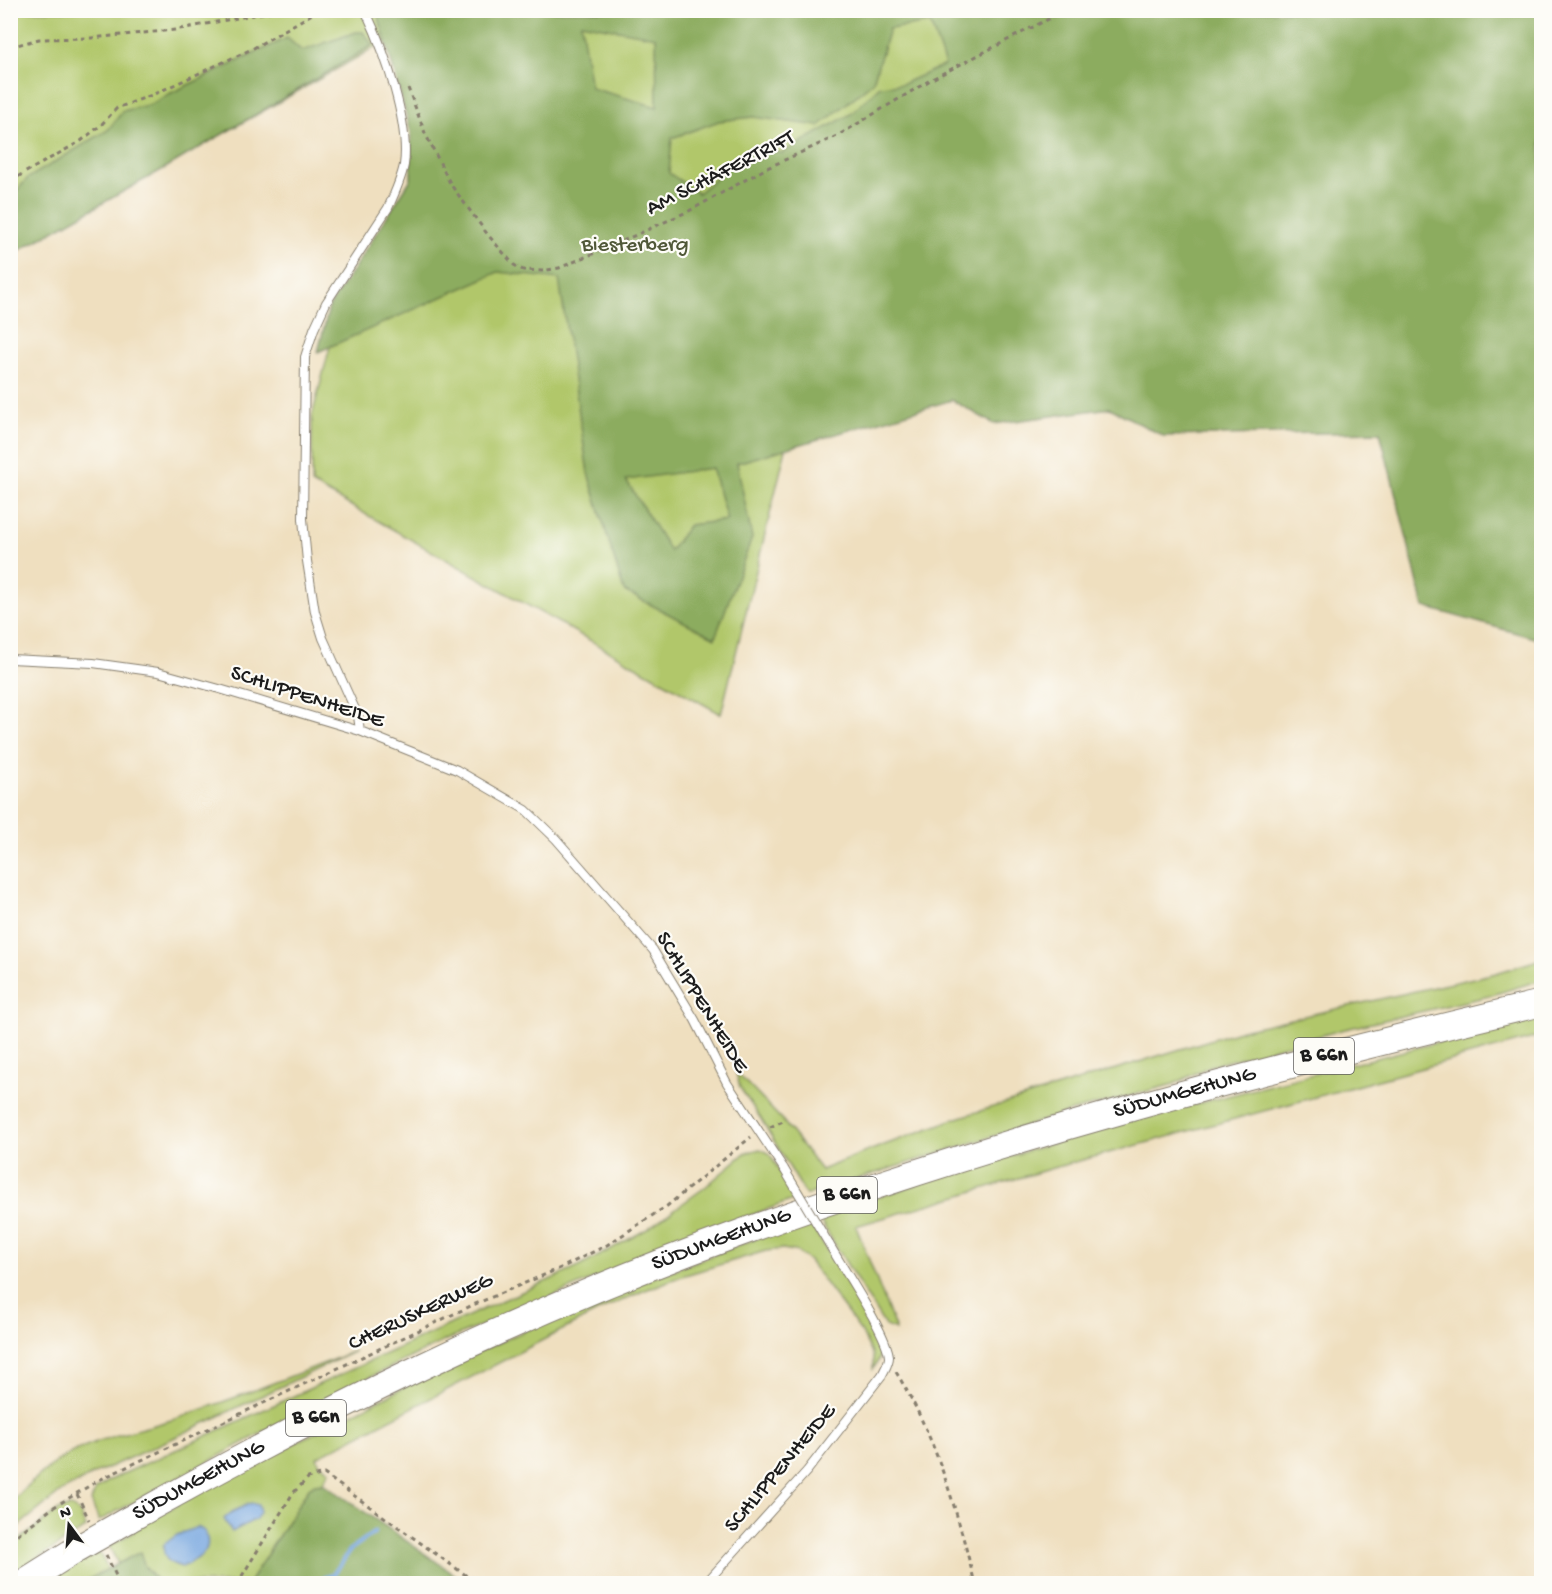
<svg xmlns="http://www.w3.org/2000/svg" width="1552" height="1594" viewBox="0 0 1552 1594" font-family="'Gochi Hand',sans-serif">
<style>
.green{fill:#b1c76b;stroke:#667244;stroke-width:1.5}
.forest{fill:#8cac5f;stroke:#54643e;stroke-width:1.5;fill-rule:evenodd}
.water{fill:#74a5df;stroke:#48607e;stroke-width:1.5}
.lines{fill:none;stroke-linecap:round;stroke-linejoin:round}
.stream{stroke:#74a5df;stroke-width:4.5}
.service-casing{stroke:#867e6e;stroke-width:10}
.primary-casing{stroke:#867e6e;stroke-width:28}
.path{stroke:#867e6e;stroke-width:3;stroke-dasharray:4.5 4.5;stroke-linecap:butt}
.service{stroke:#fff;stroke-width:8}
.primary{stroke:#fff;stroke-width:26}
.service-bridge-casing{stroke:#867e6e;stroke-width:10;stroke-linecap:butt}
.primary-bridge-casing{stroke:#867e6e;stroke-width:28;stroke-linecap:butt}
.service-bridge{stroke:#fff;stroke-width:8}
.primary-bridge{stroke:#fff;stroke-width:26}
.labels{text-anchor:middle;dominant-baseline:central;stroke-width:4.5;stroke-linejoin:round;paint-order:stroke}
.shield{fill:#fdfcf7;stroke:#605f5e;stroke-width:1.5}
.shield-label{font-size:21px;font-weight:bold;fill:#1c1c1c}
.street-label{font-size:22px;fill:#1c1c1c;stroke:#fdfcf7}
.park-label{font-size:22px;fill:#505838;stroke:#fdfcf7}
</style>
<rect width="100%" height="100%" fill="#fdfcf7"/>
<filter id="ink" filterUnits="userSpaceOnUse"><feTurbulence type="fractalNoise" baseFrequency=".0167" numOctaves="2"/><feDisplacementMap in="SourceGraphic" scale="12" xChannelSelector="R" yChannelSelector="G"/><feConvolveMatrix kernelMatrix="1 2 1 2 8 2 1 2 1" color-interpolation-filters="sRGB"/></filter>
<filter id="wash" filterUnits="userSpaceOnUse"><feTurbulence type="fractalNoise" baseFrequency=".008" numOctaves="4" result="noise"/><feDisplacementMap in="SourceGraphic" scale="24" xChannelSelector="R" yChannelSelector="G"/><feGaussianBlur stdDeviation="1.35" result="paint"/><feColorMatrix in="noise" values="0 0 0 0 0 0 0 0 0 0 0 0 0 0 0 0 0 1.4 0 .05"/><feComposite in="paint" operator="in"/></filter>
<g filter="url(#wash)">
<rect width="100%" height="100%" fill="#efdfbf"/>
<path class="green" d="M11 11H1541L1377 417 1135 385 972 396 793 420 721 714 312 484V416L343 296 411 179V132L386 41 11 255Z
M1541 959V980L1489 996 1341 1030 1210 1066 1174 1084 1073 1111 806 1195 761 1119 740 1088 736 1072 783 1121 821 1170 863 1153 954 1119 1242 1030 1496 973Z
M1541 1016V1036L1053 1168 856 1226 896 1330 885 1326 818 1217 924 1182 1114 1125Z
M760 1149 769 1153 796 1199 726 1224 442 1342 321 1401 99 1521 91 1501 96 1489 112 1479 501 1301 577 1268 647 1229 704 1188 745 1153Z
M808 1219C822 1243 880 1331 880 1352 880 1359 877 1363 873 1369V1356L862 1333 809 1261 798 1252 783 1249 766 1251 682 1276 643 1291 601 1310 317 1457 319 1463 330 1471 323 1483 315 1484 309 1488 249 1583H159L144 1567 140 1552 118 1564 109 1546 134 1532 132 1529C267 1457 402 1385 542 1323 629 1285 719 1253 808 1219Z
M355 1351 182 1434 92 1475 62 1491 11 1532V1502C30 1484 48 1465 71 1453 103 1436 140 1430 175 1419 236 1398 295 1375 355 1351Z
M71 1507 80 1513 86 1528 11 1575V1546L60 1509Z
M99 1552 108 1569 82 1583 42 1584Z"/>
<path class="forest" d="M377 11H1541V640L1424 607 1380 432 1163 436 1110 408 994 424 952 400 737 463 752 538 715 638 624 591 588 473 559 279 498 272 318 352 329 307 411 179V132ZM581 23 656 37 657 107 591 88ZM930 23 945 65 902 84 880 86 851 114 782 153 753 147 698 193 669 173 672 138 719 121 753 117 819 126 873 82 889 29ZM712 468 727 520 689 525 670 551 626 480Z
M356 32H363L373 45 167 167 11 255V197L28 178 108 130 123 111 152 104 167 95 287 38 302 51Z
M323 1483 467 1583H249L309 1488 315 1484Z
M140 1552 145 1567 159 1583H82Z"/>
<path class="water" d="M251 1503 258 1505 260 1512 256 1519 232 1532 224 1519 232 1512Z
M197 1527 205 1531C214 1552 199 1558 182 1567 168 1563 164 1560 163 1545L177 1535Z"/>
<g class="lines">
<path class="stream" d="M307 1584 333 1575 351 1549 375 1532"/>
</g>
</g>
<g filter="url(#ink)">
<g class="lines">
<g class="service-casing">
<path id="service" d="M10 659 93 663 158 672 223 690 360 731 457 770 526 810 556 839 653 950 695 1020 727 1083 784 1169
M360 731 358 716 323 638 315 612 307 561 303 519 305 357 314 329 326 303 388 208C394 195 401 180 404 165 410 124 385 52 367 14
M705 1584 807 1471 882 1375C885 1369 889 1363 889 1357 888 1335 842 1267 829 1244"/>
</g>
<g class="primary-casing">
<g id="primary">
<path id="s1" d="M128 1520C322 1411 522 1312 732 1236 996 1139 1268 1068 1542 1003"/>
<path d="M21 1584 75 1550"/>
</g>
</g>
<path class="path" d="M10 47 39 39 91 38 175 30 279 10
M408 88 425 133 451 185 488 235 514 265 523 270 542 271 559 268 607 248 689 211 767 168 837 136 932 79 1066 10
M10 181 81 141 101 125 117 108 152 95 252 49 319 10
M770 1127 783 1121
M896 1372C936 1437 957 1510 975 1584
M77 1494 89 1520
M10 1540 54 1507 99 1480 473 1305 563 1267 607 1245 667 1206 751 1137
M106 1555 120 1584
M237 1584 293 1493 308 1478 324 1474 478 1584"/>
<use href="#service" class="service"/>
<use href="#primary" class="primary"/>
<g class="service-bridge-casing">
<path id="service-bridge" d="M784 1169 829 1244"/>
</g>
<g class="primary-bridge-casing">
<path id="primary-bridge" d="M75 1550 128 1520"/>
</g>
<use href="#service-bridge" class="service-bridge"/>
<use href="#primary-bridge" class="primary-bridge"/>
</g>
</g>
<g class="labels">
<g class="shield">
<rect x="1294" y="1038" width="60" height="36" rx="4.5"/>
<rect x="817" y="1177" width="60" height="36" rx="4.5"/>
<rect x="286" y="1400" width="60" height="36" rx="4.5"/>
</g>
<g class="shield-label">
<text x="1324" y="1056">B 66n</text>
<text x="847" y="1195">B 66n</text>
<text x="316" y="1418">B 66n</text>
</g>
<g class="street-label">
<text transform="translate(721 174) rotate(-27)">AM SCHÄFERTRIFT</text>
<text transform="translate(307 698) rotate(18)">SCHLIPPENHEIDE</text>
<text transform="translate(701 1003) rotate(59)">SCHLIPPENHEIDE</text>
<text stroke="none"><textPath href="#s1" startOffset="1143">SÜDUMGEHUNG</textPath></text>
<text stroke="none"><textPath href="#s1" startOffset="657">SÜDUMGEHUNG</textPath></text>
<text transform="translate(421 1313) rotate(-25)">CHERUSKERWEG</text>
<text transform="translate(781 1469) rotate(-50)">SCHLIPPENHEIDE</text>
<text stroke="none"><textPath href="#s1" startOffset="81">SÜDUMGEHUNG</textPath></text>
</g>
<g class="park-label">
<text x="635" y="246">Biesterberg</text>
</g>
</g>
<rect width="1552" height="1594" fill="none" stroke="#fdfcf7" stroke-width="36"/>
<g transform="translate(69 1525) rotate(344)" stroke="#fdfcf7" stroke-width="4.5" paint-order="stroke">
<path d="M0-4.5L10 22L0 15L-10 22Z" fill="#1c1c1c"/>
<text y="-9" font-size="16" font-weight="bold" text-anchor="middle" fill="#1c1c1c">N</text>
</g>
</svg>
